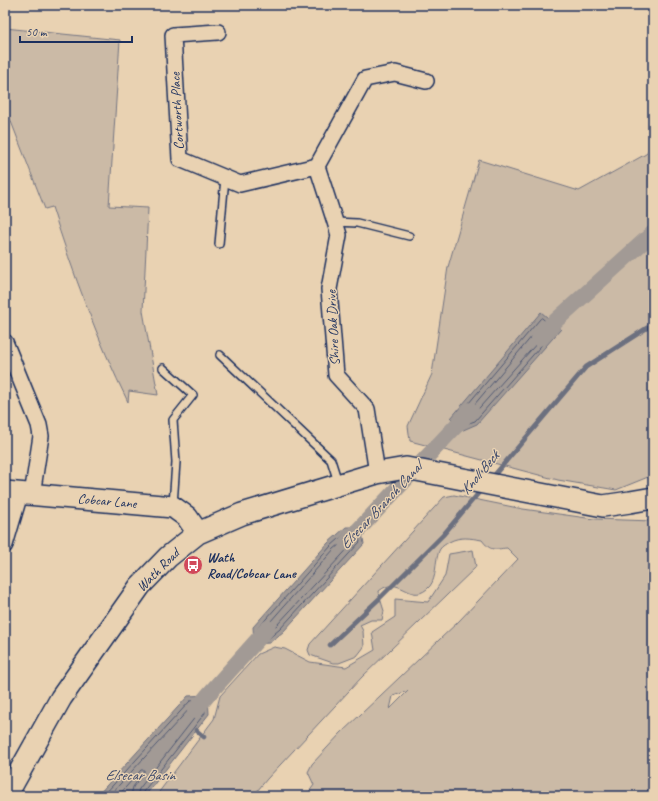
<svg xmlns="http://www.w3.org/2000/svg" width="658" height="801" viewBox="0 0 658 801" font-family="Caveat,sans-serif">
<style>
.green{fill:#cbbaa6;stroke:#737482;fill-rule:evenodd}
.water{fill:#a29a95;stroke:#6c6f7f}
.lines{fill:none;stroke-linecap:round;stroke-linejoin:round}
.shore{stroke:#515a74;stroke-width:1}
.stream{stroke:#6c6f7f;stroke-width:4.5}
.canal{stroke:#a29a95;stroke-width:16}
.lane-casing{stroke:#1b2f5e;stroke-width:10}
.street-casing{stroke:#1b2f5e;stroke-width:18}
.secondary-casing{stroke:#1b2f5e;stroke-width:24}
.lane{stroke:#e9d2b2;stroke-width:7}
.street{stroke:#e9d2b2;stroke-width:15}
.secondary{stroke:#e9d2b2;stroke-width:21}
.labels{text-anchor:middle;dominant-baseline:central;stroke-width:3;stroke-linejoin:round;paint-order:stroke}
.street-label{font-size:14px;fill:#1b2f5e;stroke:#e9d2b2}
.poi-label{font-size:14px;font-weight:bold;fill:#1b2f5e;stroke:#e9d2b2;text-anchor:start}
.water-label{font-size:15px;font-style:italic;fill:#364469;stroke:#e9d2b2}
</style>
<rect width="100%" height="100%" fill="#e9d2b2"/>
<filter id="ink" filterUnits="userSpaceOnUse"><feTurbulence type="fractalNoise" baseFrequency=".025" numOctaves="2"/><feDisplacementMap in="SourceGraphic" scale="8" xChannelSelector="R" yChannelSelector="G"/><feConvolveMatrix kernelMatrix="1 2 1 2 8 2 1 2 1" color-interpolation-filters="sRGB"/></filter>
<g filter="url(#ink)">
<path class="green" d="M5 28 120 40 109 206 148 208 143 311 158 395 129 391 128 402C97 339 73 273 52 207L45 209 5 106Z
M653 142V475L616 490 558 480 410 441 408 426 432 374 448 267 479 160 579 191 646 154Z
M454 495 523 509 594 519 653 521V796H306L314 785 308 772 312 764 341 733 459 621 518 559 507 548C494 549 491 552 482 540 470 538 460 536 449 542 446 544 442 546 440 549 438 552 438 555 437 558 435 568 436 582 427 589 409 604 400 574 379 591L380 598 384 611 382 620H371L360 625 363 631 364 647 357 656 339 663H333L310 655 308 650 310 644 444 497ZM408 691 390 709 393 696Z
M473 550 476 567 362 677 267 779 253 796H156L214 719 220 696 258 654 274 647 285 649 310 662 346 667 375 650 372 632 395 617V599L428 602 445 576 449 554Z"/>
<path class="water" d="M541 312 561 329 477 424 461 431 451 418Z
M346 527H361L364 544 283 632 269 643 254 644 253 627 328 543Z
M208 695 209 714 145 796H97L188 696Z"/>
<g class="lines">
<path class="shore" d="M542 318 554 329V331L475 421 463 425H462L457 419V417L540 319Z
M541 326H543L547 329V332L472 416 468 418 467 417 466 415Z
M356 531 358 533 360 542 359 543 280 629 268 639H258V628L331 546 347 532Z
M352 536 354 538V542L277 625 266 634H263V630L334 549 349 537Z
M103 796 190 701 203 700 204 701 205 713 143 792 142 796
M109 796 192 706 199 705 200 711 139 789 137 796
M118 796 141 770H144V772L133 787 131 796"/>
<path class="stream" d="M491 479 586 367 653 324
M330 645 380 598 443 535 482 489
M196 730 204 737"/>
<path class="canal" d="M539 338 551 325 653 233
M346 543 471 410
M195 711 208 695 268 628"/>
<g class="lane-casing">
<path id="lane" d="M335 222 357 223 409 236
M219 244 225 178
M220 355 331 460 338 482
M163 368 193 395 173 420 176 462 173 505"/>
</g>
<g class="street-casing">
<path id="street" d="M218 32 173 35 180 159 240 184 317 166
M5 342 39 425 41 436 32 495
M377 473 367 409 336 375 329 289 339 235 335 222 317 166 365 79 395 73 426 81
M5 545 20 494"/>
</g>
<g class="secondary-casing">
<path id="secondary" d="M5 492 173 507 187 517 198 533
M6 796 61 698 140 586 168 557 198 533 242 514 377 473 406 468 603 506 630 502 653 498"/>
</g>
<use href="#lane" class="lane"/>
<use href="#street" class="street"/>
<use href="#secondary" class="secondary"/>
</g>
</g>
<defs>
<g id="bus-disc" transform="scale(1)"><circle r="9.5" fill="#d1495b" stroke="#e9d2b2"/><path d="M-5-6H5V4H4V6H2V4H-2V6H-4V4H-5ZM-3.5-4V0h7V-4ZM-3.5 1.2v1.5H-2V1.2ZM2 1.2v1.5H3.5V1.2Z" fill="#fff"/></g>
</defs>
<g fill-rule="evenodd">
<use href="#bus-disc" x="193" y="565"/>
</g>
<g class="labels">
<g class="street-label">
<text transform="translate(177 111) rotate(-93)">Cortworth Place</text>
<text transform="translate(333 328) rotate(-93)">Shire Oak Drive</text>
<text transform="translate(107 501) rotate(5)">Cobcar Lane</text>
<text transform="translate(158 570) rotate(-45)">Wath Road</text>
</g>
<g class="poi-label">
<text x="207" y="557">Wath<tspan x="207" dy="16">Road/Cobcar Lane</tspan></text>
</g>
<g class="water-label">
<text transform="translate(480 473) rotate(-50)">Knoll Beck</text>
<text transform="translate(381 506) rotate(-47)">Elsecar Branch Canal</text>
<text x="140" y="775">Elsecar Basin</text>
</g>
</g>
<rect width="658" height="801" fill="none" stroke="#e9d2b2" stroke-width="20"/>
<rect x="10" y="10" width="638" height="781" fill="none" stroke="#1b2f5e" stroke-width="1.5" filter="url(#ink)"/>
<path d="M20 36v6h112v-6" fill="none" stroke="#1b2f5e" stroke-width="2"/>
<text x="26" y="36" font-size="12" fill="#1b2f5e" stroke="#e9d2b2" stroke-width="3" paint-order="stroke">50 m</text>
</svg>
